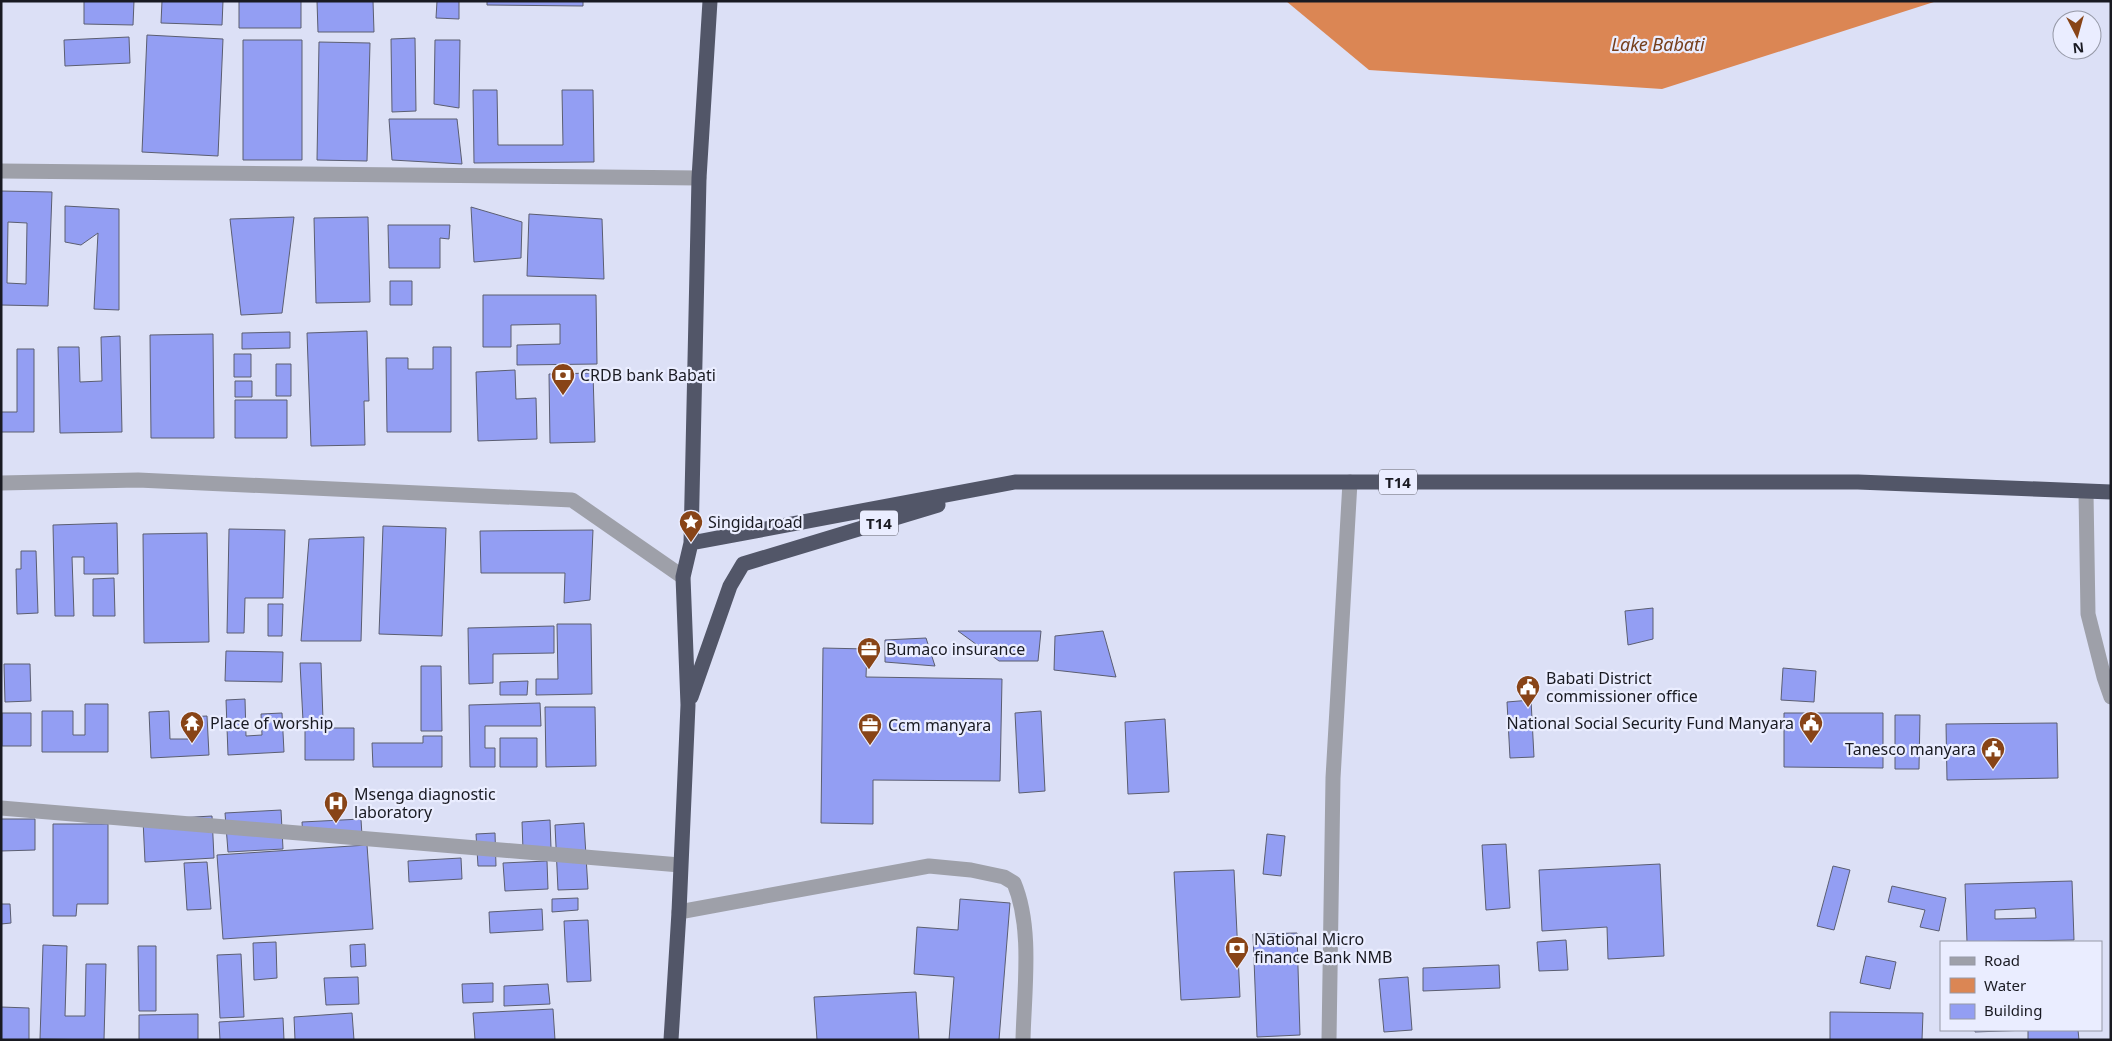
<svg xmlns="http://www.w3.org/2000/svg" width="2112" height="1041" viewBox="0 0 2112 1041" font-family="'Noto Sans',sans-serif">
<style>
.water{fill:#db8654}
.building{fill:#939ef3;stroke:#5b5e71;fill-rule:evenodd}
.lines{fill:none;stroke-linecap:round;stroke-linejoin:round}
.street{stroke:#9ea0a9;stroke-width:15}
.highway{stroke:#525668;stroke-width:15}
.labels{text-anchor:middle;dominant-baseline:central;stroke-width:4.5;stroke-linejoin:round;paint-order:stroke}
.shield{fill:#eaedff;stroke:#585964;stroke-width:1}
.shield-label{font-size:15px;font-weight:bold;fill:#191a22}
.poi-label{font-size:16px;fill:#191a22;stroke:#eaedff;text-anchor:start}
.water-label{font-size:18px;font-style:italic;fill:#763e1b;stroke:#eaedff}
</style>
<rect width="100%" height="100%" fill="#dce0f6"/>
<path class="water" d="M1286 1H1937L1662 89 1369 70Z"/>
<path class="building" d="M84 1H134L133 25 84 24Z
M162 1H223L222 25 161 23Z
M239 1H301V28H239Z
M317 1H373L374 32H318Z
M437 1H459V19L436 18Z
M487 1H583V6L487 5Z
M147 35 223 39 218 156 142 152Z
M129 37 130 63 65 66 64 40Z
M415 38 416 111 392 112 391 39Z
M243 40H302V160H243Z
M435 40H460L459 108 434 104Z
M319 42 370 43 367 161 317 160Z
M473 90H497L498 145H563L562 90H593L594 162 474 163Z
M389 119H457L462 164 392 160Z
M1 191 52 192 48 306 1 305ZM8 222 27 223 26 284 7 283Z
M65 206 119 209V310L94 309 98 233 81 245 65 242Z
M471 207 522 222 521 258 474 262Z
M529 214 602 219 604 279 527 276Z
M294 217 282 313 241 315 230 219Z
M368 217 370 302 316 303 314 218Z
M388 225H450L449 239 440 238V268H389Z
M390 281H412V305H390Z
M483 295H596L597 364 517 365V345L560 344V324L511 325V347H483Z
M367 331 369 401H364L365 445 311 446 307 333Z
M290 332V348L242 349V333Z
M213 334 214 438H151L150 335Z
M120 336 122 432 60 433 58 347H79L80 382 102 381 101 337Z
M433 347H451V432H387L386 358H408V369H433Z
M17 349H34V432H1V412H17Z
M234 354H251V377H234Z
M276 364H291V396H276Z
M515 370 516 399 536 398 537 439 478 441 476 372Z
M593 373 595 442 550 443 549 374Z
M235 381H252V397H235Z
M235 400H287V438H235Z
M117 523 118 574H84V557H72L74 616H55L53 525Z
M383 526 446 528 442 636 379 634Z
M229 529 285 530 283 598H245L244 633H227Z
M593 530 590 600 564 603 565 573H481L480 531Z
M207 533 209 642 144 643 143 534Z
M364 537 361 641H301L309 539Z
M21 551H36L38 613 17 614 16 569H21Z
M114 578 115 616H93V579Z
M268 604H283L282 636H268Z
M1653 608V639L1628 645 1625 611Z
M557 624H591L592 694 536 695V679H558Z
M554 626V653L493 654V683L469 684 468 628Z
M958 631H1041L1038 661H999Z
M1103 631 1116 677 1054 670 1055 636Z
M926 638 935 666 885 662V640Z
M823 648 867 649 866 677 1002 679 1000 781 873 780V824L821 823Z
M226 651 283 652 282 682 225 681Z
M300 663H321L323 720 303 721Z
M4 664H30L31 701 5 702Z
M421 666H441L442 731H421Z
M1783 668 1816 671 1814 702 1781 700Z
M528 681 527 695H500V682Z
M245 699 246 736 262 735 261 714 282 713 284 752 228 755 226 700Z
M1531 700 1534 757 1510 758 1507 702Z
M540 703 541 726H485V748H495V767H470L469 705Z
M85 704H108V752H42V711H73V735H85Z
M545 707H595L596 766 546 767Z
M169 711 170 739H188L187 717 207 716 209 755 151 758 149 712Z
M1041 711 1045 791 1019 793 1015 713Z
M2 713H31V746H2Z
M1784 713H1883V768L1784 767Z
M1895 715H1920L1919 769H1895Z
M1165 719 1169 792 1128 794 1125 722Z
M2057 723 2058 778 1947 780 1946 724Z
M305 728H354V760H305Z
M423 736H442V767H373L372 743H423Z
M500 738H537V767H500Z
M281 810 283 849 228 852 225 813Z
M212 816 214 858 145 862 143 820Z
M1 819H35V850L1 851Z
M361 819 362 836 303 839 302 822Z
M550 820 551 848 523 850 522 822Z
M584 823 588 889 558 890 555 825Z
M53 824H108V904H77L76 916H53Z
M495 833 496 866H478L476 834Z
M1267 834 1285 836 1281 876 1263 874Z
M1506 844 1510 908 1486 910 1482 845Z
M367 845 373 929 223 939 217 855Z
M461 858 462 879 409 882 408 861Z
M547 861 548 889 505 891 503 863Z
M207 862 211 909 187 910 184 863Z
M1660 864 1664 956 1608 959 1607 927 1542 931 1539 870Z
M1833 866 1850 870 1834 930 1817 926Z
M1234 870 1240 997 1181 1000 1174 872Z
M2072 881 2074 940 1967 942 1965 884ZM2035 908 2036 918 1995 919V910Z
M1892 886 1946 898 1939 931 1920 927 1925 910 1888 902Z
M578 898V910L552 912V899Z
M960 899 1010 903 999 1040H949L954 977 914 974 917 927 958 930Z
M1 904H10L11 923 1 924Z
M542 909 543 930 490 933 489 912Z
M588 920 591 981 567 982 564 921Z
M1297 933 1300 1035 1257 1037 1253 934Z
M1566 940 1568 970 1539 971 1537 942Z
M276 942 277 978 254 980 253 943Z
M365 944 366 966 351 967 350 945Z
M43 945 67 946 65 1016H85L86 964H106L104 1040 40 1039Z
M138 946H156V1011H139Z
M241 954 244 1017 220 1018 217 955Z
M1866 956 1896 962 1890 989 1860 983Z
M1499 965 1500 988 1423 991V968Z
M358 977 359 1004 326 1005 324 978Z
M1408 977 1412 1030 1384 1032 1379 979Z
M493 983V1002L463 1003 462 984Z
M548 984 550 1004 504 1006V986Z
M916 992 919 1040H817L814 997Z
M1 1007 29 1008V1040H1Z
M553 1009 555 1040H475L473 1013Z
M1830 1012 1923 1013 1922 1040H1830Z
M352 1013 354 1040H295L294 1017Z
M198 1014V1040H139V1015Z
M283 1018 284 1040H220L219 1022Z
M1975 1030H2078L2079 1040H2028V1030L1975 1032Z"/>
<g class="lines">
<path class="street" d="M1 171 699 178
M1 483 138 480 572 500 683 577
M2086 493 2088 614 2104 677 2111 697
M1 808 680 865
M679 912 929 866 971 870 1004 877 1014 883C1033 928 1024 991 1023 1040
M1329 1040 1333 778 1350 482"/>
<path class="highway" d="M691 543 1015 482H1858L2111 492
M691 697 730 586 743 564 938 505
M671 1040 679 912 688 705 683 577 691 543 699 178 710 1"/>
</g>
<defs>
<g id="bank-pin" transform="scale(1.25)"><path d="M0 17L-7.5 6A9.5 9.5 0 1 1 7.5 6Z" fill="#884417" stroke="#eaedff"/><path d="M-6-4H6V4H-6ZM0-2.3a2.3 2.3 0 1 0 0 4.6a2.3 2.3 0 1 0 0-4.6Z" fill="#fff"/></g>
<g id="sight-pin" transform="scale(1.25)"><path d="M0 17L-7.5 6A9.5 9.5 0 1 1 7.5 6Z" fill="#884417" stroke="#eaedff"/><path d="M0-6L1.8-2.2L6-1.7L2.9 1.2L3.7 5.4L0 3.3L-3.7 5.4L-2.9 1.2L-6-1.7L-1.8-2.2Z" fill="#fff"/></g>
<g id="office-pin" transform="scale(1.25)"><path d="M0 17L-7.5 6A9.5 9.5 0 1 1 7.5 6Z" fill="#884417" stroke="#eaedff"/><path d="M-6-3h4V-5.5h4V-3h4V5H-6ZM-1-4.5V-3h2v-1.5ZM-6 0V1H6V0Z" fill="#fff"/></g>
<g id="civic-pin" transform="scale(1.25)"><path d="M0 17L-7.5 6A9.5 9.5 0 1 1 7.5 6Z" fill="#884417" stroke="#eaedff"/><path d="M-.6-6.5H3V-4.5H.6V-3L4-1V1h2V6H-6V1h2V-1L-.6-3ZM-1.2 2.5V6h2.4V2.5Z" fill="#fff"/></g>
<g id="temple-pin" transform="scale(1.25)"><path d="M0 17L-7.5 6A9.5 9.5 0 1 1 7.5 6Z" fill="#884417" stroke="#eaedff"/><path d="M0-6L5-2H3V0L6.5 2.5H4V6H1.5V3h-3V6H-4V2.5H-6.5L-3 0V-2H-5Z" fill="#fff"/></g>
<g id="hospital-pin" transform="scale(1.25)"><path d="M0 17L-7.5 6A9.5 9.5 0 1 1 7.5 6Z" fill="#884417" stroke="#eaedff"/><path d="M-5-5h3v3.5h4V-5h3V5h-3V1.5h-4V5h-3Z" fill="#fff"/></g>
</defs>
<g fill-rule="evenodd">
<use href="#bank-pin" x="563" y="375"/>
<use href="#sight-pin" x="691" y="522"/>
<use href="#office-pin" x="869" y="649"/>
<use href="#civic-pin" x="1528" y="687"/>
<use href="#temple-pin" x="192" y="723"/>
<use href="#civic-pin" x="1811" y="723"/>
<use href="#office-pin" x="870" y="725"/>
<use href="#civic-pin" x="1993" y="749"/>
<use href="#hospital-pin" x="336" y="803"/>
<use href="#bank-pin" x="1237" y="948"/>
</g>
<g class="labels">
<g class="shield">
<rect x="1379" y="469.5" width="38" height="25" rx="4"/>
<rect x="860" y="510.5" width="38" height="25" rx="4"/>
</g>
<g class="shield-label">
<text x="1398" y="482">T14</text>
<text x="879" y="523">T14</text>
</g>
<g class="poi-label">
<text x="580" y="375">CRDB bank Babati</text>
<text x="708" y="522">Singida road</text>
<text x="886" y="649">Bumaco insurance</text>
<text x="1546" y="678">Babati District<tspan x="1546" dy="18">commissioner office</tspan></text>
<text x="210" y="723">Place of worship</text>
<text x="1794" y="723" text-anchor="end">National Social Security Fund Manyara</text>
<text x="888" y="725">Ccm manyara</text>
<text x="1976" y="749" text-anchor="end">Tanesco manyara</text>
<text x="354" y="794">Msenga diagnostic<tspan x="354" dy="18">laboratory</tspan></text>
<text x="1254" y="939">National Micro<tspan x="1254" dy="18">finance Bank NMB</tspan></text>
</g>
<g class="water-label">
<text x="1658" y="44">Lake Babati</text>
</g>
</g>
<rect width="2112" height="1041" fill="none" stroke="#191a22" stroke-width="5"/>
<rect x="1940" y="941" width="162" height="90" fill="#eaedff" stroke="#9699a7"/>
<rect x="1950" y="957" width="25" height="8" fill="#9ea0a9" stroke="#9699a7"/>
<text x="1984" y="966" font-size="15" fill="#191a22">Road</text>
<rect x="1950" y="978" width="25" height="15" fill="#db8654" stroke="#9699a7"/>
<text x="1984" y="991" font-size="15" fill="#191a22">Water</text>
<rect x="1950" y="1004" width="25" height="15" fill="#939ef3" stroke="#9699a7"/>
<text x="1984" y="1016" font-size="15" fill="#191a22">Building</text>
<g transform="translate(2077 35) rotate(174)"><circle r="24" fill="#eaedff" stroke="#9699a7"/>
<path d="M0-4L9 19L0 12L-9 19Z" fill="#884417"/>
<text y="-8" font-size="14" font-weight="bold" text-anchor="middle" fill="#191a22">N</text>
</g>
</svg>
